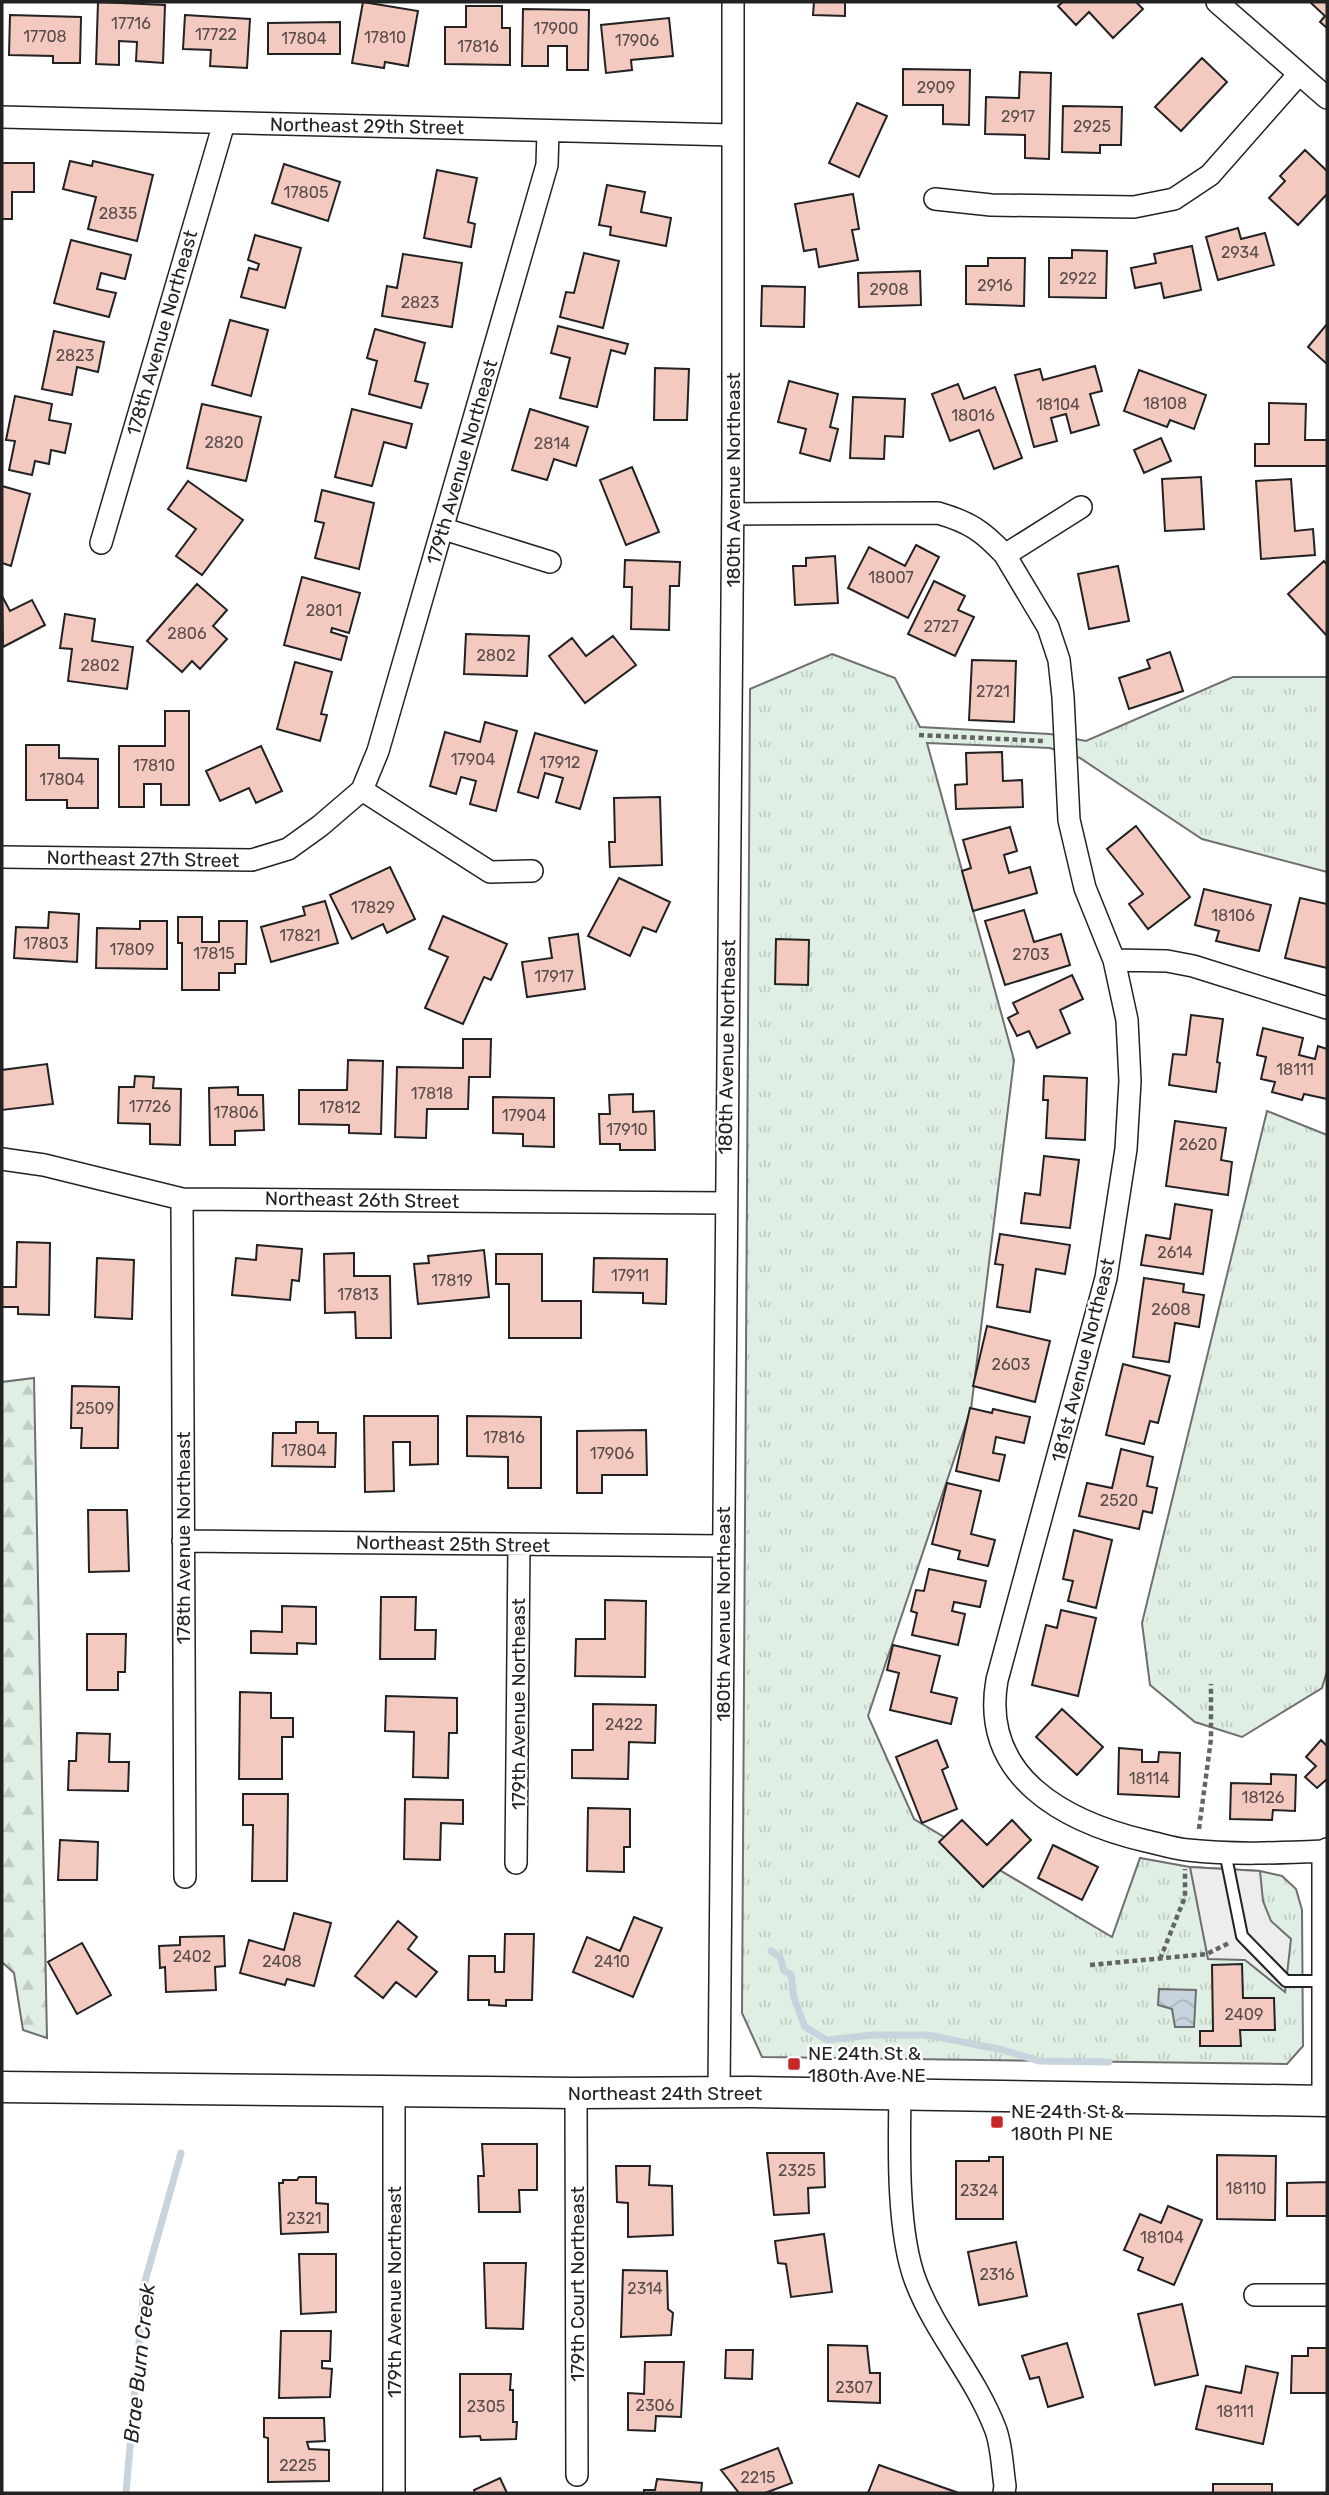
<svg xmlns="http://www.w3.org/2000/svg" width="1329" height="2495" viewBox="0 0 1329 2495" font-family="Rubik,sans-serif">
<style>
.grass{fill:url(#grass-tufts);stroke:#6f6f6f;stroke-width:2}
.forest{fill:url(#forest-firs);stroke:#6f6f6f;stroke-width:2}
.parking{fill:#ededed;stroke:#6f6f6f;stroke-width:2}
.water{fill:url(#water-waves);stroke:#6f6f6f;stroke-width:2}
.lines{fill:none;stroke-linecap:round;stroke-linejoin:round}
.stream{stroke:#c7d3dd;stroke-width:7}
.building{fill:#f3c9c0;stroke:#222;stroke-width:2}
.lane-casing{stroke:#222;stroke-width:14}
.street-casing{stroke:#222;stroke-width:24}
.secondary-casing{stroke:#222;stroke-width:33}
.path{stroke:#646464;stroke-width:4.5;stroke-dasharray:5 3.5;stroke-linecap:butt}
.lane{stroke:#fff;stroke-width:10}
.street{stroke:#fff;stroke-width:21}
.secondary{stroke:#fff;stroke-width:30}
.poi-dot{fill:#c62828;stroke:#fff;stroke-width:2.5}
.labels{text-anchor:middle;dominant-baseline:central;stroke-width:5;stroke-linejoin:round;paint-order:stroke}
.number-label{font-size:16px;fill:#564c4a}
.street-label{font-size:19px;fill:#222;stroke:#fff}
.poi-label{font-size:19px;fill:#222;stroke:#fff;text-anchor:start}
.water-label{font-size:21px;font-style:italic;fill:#222;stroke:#fff}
</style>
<defs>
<pattern id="grass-tufts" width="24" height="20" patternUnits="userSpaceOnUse" patternTransform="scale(1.75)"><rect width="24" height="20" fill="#e0efe3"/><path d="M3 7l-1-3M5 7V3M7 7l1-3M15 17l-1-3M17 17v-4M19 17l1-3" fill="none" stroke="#c0cdc2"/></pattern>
<pattern id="forest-firs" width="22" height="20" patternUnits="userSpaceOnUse" patternTransform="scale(1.75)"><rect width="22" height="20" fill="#e0efe3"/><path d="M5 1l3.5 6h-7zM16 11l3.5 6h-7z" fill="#c0cdc2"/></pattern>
<pattern id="water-waves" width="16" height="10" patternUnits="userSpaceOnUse" patternTransform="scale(1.75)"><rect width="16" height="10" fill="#c7d3dd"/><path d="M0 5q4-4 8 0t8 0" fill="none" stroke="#abb5bd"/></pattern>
</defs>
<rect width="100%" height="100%" fill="#fff"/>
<path class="grass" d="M832 654 895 678 920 727 1050 734 1086 741 1233 677H1327V872L1202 839 1080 758 1050 748 927 743 1014 1060 971 1409 868 1716 914 1819 1112 1937 1140 1858 1190 1867 1260 1871 1282 1876 1296 1889 1302 1910 1303 2046 1287 2064 762 2057 742 2013 750 689Z
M1267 1111 1327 1135V1671L1322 1688 1242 1737 1195 1722 1150 1685 1142 1623Z"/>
<path class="forest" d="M34 1378 47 2038 23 2030 14 1973 2 1962V1382Z"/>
<path class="parking" d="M1190 1867 1260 1871 1263 1901 1271 1921 1291 1939 1285 1992 1245 1960 1208 1959Z"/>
<path class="water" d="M1159 1989 1196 1990 1194 2027H1175L1172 2009 1158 2005Z"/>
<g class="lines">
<path class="stream" d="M771 1951 780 1957 784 1971 791 1974 794 1998 805 2027 827 2040 872 2035H928L1003 2050 1039 2061 1109 2062
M126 2493 144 2285 181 2153"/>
</g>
<path class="building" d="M98 2 165 5 163 63 136 61 137 42 119 41V65L96 64Z
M363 2 418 11 408 66 385 62 384 68 352 63Z
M814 2H845V16L813 15Z
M1063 2H1136L1143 9 1113 38 1089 12 1076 25 1058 6Z
M1310 2H1327V28L1320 22 1325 16Z
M466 6H502V28H510V65L445 64V27H466Z
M523 9 589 10 588 70H567V46H548V66H522Z
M10 15 81 17 80 63H53V56L9 55Z
M185 15 250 19 247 68 210 66 211 50 183 49Z
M669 18 673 56 631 60 632 70 606 73 601 25Z
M340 22V54H268V23Z
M1202 58 1227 82 1181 131 1155 107Z
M903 69 970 70 969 125 943 124V105H903Z
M1020 72 1051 73 1049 159 1025 158V135L985 134 986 97 1019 98Z
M857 103 887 116 859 177 829 163Z
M1063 106 1122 107 1121 145H1100V153L1062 152Z
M1305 150 1327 171V194L1298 225 1269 198 1285 181 1280 176Z
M70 161 92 166 93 161 153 175 137 241 88 229 96 197 63 189Z
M2 163H34V192H12V219H2Z
M284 164 340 182 328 221 272 203Z
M437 170 477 178 468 222 475 224 471 247 424 238Z
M607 185 645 192 641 212 671 218 666 246 610 235 611 227 599 225Z
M853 194 859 229 852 230 858 260 819 267 816 249 804 251 795 204Z
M1238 228 1241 239 1265 233 1274 265 1218 280 1206 237Z
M255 235 301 248 285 308 241 297 249 268 257 270 259 264 248 260Z
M71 240 131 255 125 279 101 273 97 289 116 293 109 317 54 303Z
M1192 246 1201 290 1164 298 1161 283 1135 288 1131 268 1156 263 1154 254Z
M1072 250 1107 251 1106 298 1049 297V258H1072Z
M584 253 619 261 603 328 560 317 566 292 574 293Z
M403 254 462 263 452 327 382 316 387 286 397 288Z
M988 258H1025L1024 306 966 304V266H988Z
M920 271 921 305 859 307 858 273Z
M762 286 805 287 804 327 761 326Z
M230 320 268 330 251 396 212 385Z
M1327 324V364L1308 347Z
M558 326 628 344 625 354 611 350 597 407 560 398 570 358 551 353Z
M375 329 425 343 415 381 428 384 421 408 369 394 377 361 367 358Z
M54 331 104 342 98 372 77 367 72 395 42 389Z
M1095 366 1102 391 1090 394 1099 425 1071 433 1066 414 1051 418 1057 441 1034 447 1015 375 1040 369 1043 380Z
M655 368 689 369 687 420H654Z
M1139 370 1206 395 1194 429 1170 420 1167 427 1124 411Z
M789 381 838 394 830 427 838 429 830 461 800 453 806 429 778 422Z
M958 384 964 399 995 387 1022 458 994 469 979 430 950 441 932 394Z
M15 396 52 404 49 420 71 424 65 453 51 450 49 464 35 461 32 475 9 470 15 441 6 440Z
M853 397 905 399 903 437 885 436 884 459 850 458Z
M1269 403 1306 404 1305 440H1327V466H1255V444H1269Z
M202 404 261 417 246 481 187 468Z
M352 409 412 424 406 448 384 442 372 486 335 477Z
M530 409 588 427 576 466 554 459 547 480 512 470Z
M1161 438 1171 461 1144 473 1134 450Z
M632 467 659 532 626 545 600 480Z
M1201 477 1204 529 1165 531 1162 479Z
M1291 479 1295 531 1313 529 1315 555 1261 559 1256 481Z
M188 481 243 520 202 575 176 556 196 529 168 509Z
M2 486 30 494 11 566 2 563Z
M322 490 374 503 359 569 315 558 324 523 315 521Z
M916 545 939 557 908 618 848 588 869 547 905 566Z
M835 556 838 603 795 605 793 566H806V558Z
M625 560 680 562 679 586H670L669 630 631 629 632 587H624Z
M1324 561 1327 565V636L1288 594Z
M1118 566 1129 621 1089 629 1078 574Z
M302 577 360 593 349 633 332 628 331 632 347 637 341 660 284 645Z
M934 581 965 596 958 610 974 617 955 656 908 634Z
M197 584 227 610 213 626 227 639 200 669 192 661 182 672 147 641Z
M2 596 10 611 32 600 45 625 3 647Z
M65 614 95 619 92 641 133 647 127 689 68 681 72 649 60 648Z
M466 634 529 636 527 676 464 674Z
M613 636 636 665 585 703 549 656 572 638 586 656Z
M1170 652 1183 691 1129 709 1119 678 1150 668 1147 660Z
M972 660 1016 661 1014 722 969 720Z
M295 662 332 672 321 714 327 715 320 741 277 729Z
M165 711H189V805H161V784H144V807H119V746H165Z
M485 722 517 731 496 811 470 804 476 781 461 777 456 794 430 786 445 732 480 742Z
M535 733 597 751 580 809 556 802 563 778 545 773 538 798 518 792Z
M26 745H59V758L98 759V808H67V800H26Z
M261 746 282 791 256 803 249 788 220 801 206 771Z
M1002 752 1003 781 1022 780 1023 807 956 809 955 785 967 784 966 753Z
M660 797 662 865 610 867 609 842H615L614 798Z
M1136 826 1190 897 1148 929 1129 904 1143 894 1107 849Z
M1010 827 1017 851 1004 855 1009 873 1030 867 1037 893 973 911 962 871 971 868 963 840Z
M390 867 415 919 387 933 383 924 352 939 330 895Z
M619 878 670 902 656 932 643 927 630 956 588 936Z
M1204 889 1271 905 1259 951 1216 941 1219 931 1195 925Z
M1300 898 1327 904V968L1285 958Z
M325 901 338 943 271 962 261 927 305 915 303 907Z
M1024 910 1034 942 1061 934 1070 965 1005 985 985 921Z
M49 912 79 914 77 962 14 958 16 927 48 928Z
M443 916 507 944 491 980 484 977 463 1024 425 1008 448 957 429 949Z
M178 917H202V942H219V921H247L246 964H235V973H219V990H182V943H178Z
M140 921H167V969L96 968 97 928 140 929Z
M578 934 585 989 527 997 522 962 552 958 549 938Z
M776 939 809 940 808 985 775 984Z
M1072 975 1083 999 1060 1010 1070 1033 1037 1048 1029 1031 1017 1036 1008 1018 1018 1013 1013 1003Z
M1191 1015 1223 1019 1217 1062 1220 1063 1216 1092 1169 1085 1173 1054 1186 1055Z
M1263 1028 1303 1038 1299 1055 1315 1059 1318 1046 1327 1049V1099L1304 1094 1302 1100 1272 1092 1275 1082 1261 1079 1266 1057 1257 1055Z
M463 1039H491L490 1077H469L468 1109H427L426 1138 395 1137 397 1067 463 1068Z
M348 1060 383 1061 381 1134 349 1133V1125L299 1124V1090H347Z
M47 1064 53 1104 2 1110V1070Z
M135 1076 154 1077 153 1088 181 1089 180 1145 150 1144V1124L118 1123 119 1087H134Z
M1044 1076 1087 1078 1085 1140 1046 1138 1048 1100H1043Z
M238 1087V1095H263L264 1130 235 1131V1145H210L209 1088Z
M633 1094V1112L654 1111 655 1150H620V1144H600L599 1114H610L609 1095Z
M493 1097 554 1098V1147L523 1146V1134L493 1133Z
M1175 1121 1226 1128 1221 1160 1232 1162 1228 1195 1166 1186Z
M1044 1156 1079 1160 1070 1228 1021 1223 1025 1193 1040 1195Z
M1175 1204 1212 1210 1203 1274 1141 1265 1146 1235 1170 1239Z
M1000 1234 1070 1245 1065 1274 1036 1269 1030 1312 997 1307 1003 1265 995 1264Z
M17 1242 50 1243 49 1315 18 1314V1307H2V1287H16Z
M257 1245 302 1249 299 1281 292 1280 290 1300 232 1295 236 1258 256 1260Z
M484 1250 489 1297 418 1304 414 1264 429 1263 428 1256Z
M354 1253V1276H390L391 1338H356L355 1312 325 1313 324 1254Z
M496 1254H542V1301H581V1338H509V1284H496Z
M97 1258 134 1260 132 1319 95 1317Z
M594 1258 667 1259 666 1304 643 1303V1293L593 1292Z
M1144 1278 1184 1284 1183 1292 1204 1295 1199 1327 1175 1323 1169 1362 1133 1357Z
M987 1326 1050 1341 1035 1402 973 1386Z
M1123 1364 1170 1376 1158 1423 1150 1421 1144 1444 1106 1435Z
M72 1386 119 1387 118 1448H81L82 1428H71Z
M970 1408 992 1413 993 1409 1030 1417 1024 1443 996 1437 993 1453 1005 1455 999 1481 956 1471Z
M364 1416H438V1464L410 1465V1442H393L394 1491 365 1492Z
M467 1416 541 1417V1488H508V1457L467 1456Z
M296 1422H318V1433H336L335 1467 272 1466 273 1433H296Z
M646 1430 647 1475H602V1493H577V1431Z
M1121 1449 1153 1457 1147 1486 1157 1488 1152 1513 1143 1511 1139 1529 1079 1516 1087 1483 1112 1488Z
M947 1483 981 1491 971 1534 995 1540 988 1566 958 1559 960 1551 932 1544Z
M88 1510H127L129 1571 89 1572Z
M1074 1530 1112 1540 1096 1608 1068 1601 1073 1581 1063 1579Z
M929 1569 986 1581 980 1607 954 1602 952 1611 965 1614 958 1645 912 1635 917 1613 911 1611 916 1590 924 1591Z
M381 1597H416L415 1630H436L435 1659H380Z
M605 1600 646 1601 645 1677 575 1676 576 1639H605Z
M282 1606 316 1607V1644L297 1643V1654L251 1653V1631L282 1632Z
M1061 1610 1096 1618 1078 1696 1032 1685 1046 1625 1057 1628Z
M87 1634H126L125 1672H118V1690H87Z
M893 1645 940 1656 931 1692 957 1698 951 1724 890 1710 899 1673 887 1670Z
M240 1692 271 1693V1718H293V1737H282V1779H239Z
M386 1696 457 1698V1733H449L448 1778 413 1777 414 1732 385 1731Z
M593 1704 656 1705 655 1743 629 1742 628 1779 572 1778V1750H593Z
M1062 1709 1103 1747 1077 1775 1036 1737Z
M77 1733 110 1734 109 1762H129L128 1791 68 1790 69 1761H76Z
M937 1740 948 1767 942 1770 957 1809 922 1823 896 1757Z
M1321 1740 1327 1746V1779L1317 1788 1305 1777 1316 1766 1306 1757Z
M1119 1748 1142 1750V1762H1158L1159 1752 1180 1753 1179 1797 1118 1794Z
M1271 1774 1296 1775 1295 1811 1273 1810 1272 1820 1230 1819 1231 1783 1271 1784Z
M243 1794H288L287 1881H252L253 1825H243Z
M405 1799 463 1800V1824L441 1823 440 1860 404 1859Z
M588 1808 630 1809V1847H624V1872L587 1871Z
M962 1820 987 1845 1012 1820 1031 1840 983 1887 939 1842Z
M60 1840 98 1842 97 1880H58Z
M1053 1845 1098 1867 1082 1900 1038 1878Z
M294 1913 331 1923 314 1986 287 1979 285 1985 240 1973 249 1940 284 1950Z
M634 1917 662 1928 633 1997 573 1972 587 1937 620 1951Z
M398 1921 417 1937 408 1949 437 1972 416 1997 396 1982 383 1998 355 1976Z
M505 1934H534L532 2000H506V2006L489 2005V2000H468L469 1956H495V1972H504Z
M224 1936 225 1966 215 1967 216 1990 166 1992 165 1967 160 1968 159 1946 180 1945V1937Z
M82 1943 111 1995 77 2014 48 1962Z
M1242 1964 1243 1998H1274L1275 2030H1240L1241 2046H1200V2031H1213L1212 1965Z
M482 2144H537V2190H519L520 2212H479L478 2176H484Z
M767 2153H824L825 2187 808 2188 809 2213 774 2215Z
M1217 2155 1276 2156 1275 2220 1217 2219Z
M989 2157H1003V2219H956V2161H989Z
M616 2166H650L649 2185 672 2186 673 2235 628 2237V2203L617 2202Z
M1327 2172V2216H1287V2183L1327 2182Z
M299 2177H316V2203L328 2204V2232L281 2234 279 2183H283V2180H297Z
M1168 2206 1202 2220 1174 2285 1138 2270 1143 2258 1124 2250 1140 2214 1161 2223Z
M824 2234 832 2292 791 2297 786 2264 778 2263 775 2241Z
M1016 2242 1027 2296 979 2305 968 2252Z
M299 2254H336V2312L301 2314Z
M484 2263H526L523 2329 486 2328Z
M623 2270 667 2271 668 2309 673 2313 671 2335 621 2337Z
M1182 2304 1198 2375 1155 2385 1138 2314Z
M281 2331H331L330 2361H322V2368L332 2369 330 2397 279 2398Z
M1067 2343 1083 2397 1048 2407 1039 2377 1030 2379 1022 2356Z
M828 2345 867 2346 870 2373H880V2403L828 2401Z
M1308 2348H1327V2393H1291L1292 2356H1308Z
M726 2350H753L752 2379 725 2378Z
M645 2362H684L681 2417 656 2416 655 2431 628 2430V2393L644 2394Z
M1246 2366 1278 2373 1263 2444 1196 2429 1206 2386 1241 2393Z
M460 2374H511L510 2390H513V2422H517L516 2439 481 2440 480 2436 460 2437Z
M264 2418H324L325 2441 307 2442 309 2449 329 2450V2481L268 2482V2438L264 2437Z
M778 2448 792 2483 765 2493H739L721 2470Z
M879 2465 956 2492 955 2493H868Z
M500 2478 507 2493H475L474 2490Z
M657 2479 702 2483 701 2493H644V2490H655Z
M1213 2484H1272V2493H1213Z"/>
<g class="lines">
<g class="lane-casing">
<path id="lane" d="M1225 1852 1242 1936 1286 1981H1323"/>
</g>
<g class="street-casing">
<path id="street" d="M1217 2 1327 98
M2 117 733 135
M935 199 991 205 1134 207 1174 199 1210 175 1299 74
M733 514 938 513C969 522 983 531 1005 555L1081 507
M444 529 550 562
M101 543 224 123
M1005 555 1048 627 1059 660 1063 697 1069 820 1085 888 1114 960 1127 1020 1130 1081 1126 1149 1106 1278 997 1680C980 1777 1065 1822 1146 1841 1160 1844 1174 1849 1188 1850 1233 1855 1278 1853 1323 1851L1327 1849
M362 790 378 751 547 165 548 131
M2 857 252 860 288 849 320 826 362 790 490 872 532 871
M1114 960 1167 961 1193 966 1327 1008
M2 1159 44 1165 182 1199 726 1203
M182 1199 185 1877
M183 1541 724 1546
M1323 1851V2101
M516 1863 519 1545
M719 2092 733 488V2
M576 2093 577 2475
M900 2096C899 2148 897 2234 916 2282 936 2334 975 2376 995 2428 1002 2445 1002 2467 1005 2486L1004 2493
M1255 2295H1327
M394 2493V2091"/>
</g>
<g class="secondary-casing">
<path id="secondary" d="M2 2087 576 2093 750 2092 1327 2101"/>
</g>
<path class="path" d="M919 735 1044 741
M1199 1829 1211 1739V1684
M1160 1959 1185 1897V1869
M1090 1965 1207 1954 1229 1943"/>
<use href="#lane" class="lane"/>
<use href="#street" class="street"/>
<use href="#secondary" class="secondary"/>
</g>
<g class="poi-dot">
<rect x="787" y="2057" width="14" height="14" rx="3.5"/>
<rect x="990" y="2115" width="14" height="14" rx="3.5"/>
</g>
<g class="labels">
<g class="number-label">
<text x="131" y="23">17716</text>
<text x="556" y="28">17900</text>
<text x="216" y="34">17722</text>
<text x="45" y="36">17708</text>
<text x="385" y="37">17810</text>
<text x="304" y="38">17804</text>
<text x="637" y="40">17906</text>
<text x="478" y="46">17816</text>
<text x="936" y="87">2909</text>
<text x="1018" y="116">2917</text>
<text x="1092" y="126">2925</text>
<text x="306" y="192">17805</text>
<text x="118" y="213">2835</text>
<text x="1240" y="252">2934</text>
<text x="1078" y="278">2922</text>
<text x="995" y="285">2916</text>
<text x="889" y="289">2908</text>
<text x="420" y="302">2823</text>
<text x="75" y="355">2823</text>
<text x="1165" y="403">18108</text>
<text x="1058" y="404">18104</text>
<text x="973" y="415">18016</text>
<text x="224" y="442">2820</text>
<text x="552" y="443">2814</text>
<text x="891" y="577">18007</text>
<text x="324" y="610">2801</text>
<text x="941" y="626">2727</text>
<text x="187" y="633">2806</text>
<text x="496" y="655">2802</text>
<text x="100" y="665">2802</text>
<text x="993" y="691">2721</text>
<text x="473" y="759">17904</text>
<text x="560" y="762">17912</text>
<text x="154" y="765">17810</text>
<text x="62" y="779">17804</text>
<text x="373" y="907">17829</text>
<text x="1233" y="915">18106</text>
<text x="300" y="935">17821</text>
<text x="46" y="943">17803</text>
<text x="132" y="949">17809</text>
<text x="214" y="953">17815</text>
<text x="1031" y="954">2703</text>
<text x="554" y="976">17917</text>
<text x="1295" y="1069">18111</text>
<text x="432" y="1093">17818</text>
<text x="150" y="1106">17726</text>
<text x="340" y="1107">17812</text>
<text x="236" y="1112">17806</text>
<text x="524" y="1115">17904</text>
<text x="627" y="1129">17910</text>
<text x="1198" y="1144">2620</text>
<text x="1175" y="1252">2614</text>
<text x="630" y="1275">17911</text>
<text x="452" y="1280">17819</text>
<text x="358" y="1294">17813</text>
<text x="1171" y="1309">2608</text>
<text x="1011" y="1364">2603</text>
<text x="95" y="1408">2509</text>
<text x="504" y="1437">17816</text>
<text x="304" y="1450">17804</text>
<text x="612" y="1453">17906</text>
<text x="1119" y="1500">2520</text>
<text x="624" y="1724">2422</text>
<text x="1149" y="1778">18114</text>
<text x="1263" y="1797">18126</text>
<text x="192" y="1956">2402</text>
<text x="282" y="1961">2408</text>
<text x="612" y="1961">2410</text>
<text x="1244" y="2014">2409</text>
<text x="797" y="2170">2325</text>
<text x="1246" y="2188">18110</text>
<text x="979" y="2190">2324</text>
<text x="304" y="2218">2321</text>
<text x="1162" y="2237">18104</text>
<text x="997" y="2274">2316</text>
<text x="645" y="2288">2314</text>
<text x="854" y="2387">2307</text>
<text x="655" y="2405">2306</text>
<text x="486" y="2406">2305</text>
<text x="1235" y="2411">18111</text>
<text x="298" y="2465">2225</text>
<text x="758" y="2477">2215</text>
</g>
<g class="street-label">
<text transform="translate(367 126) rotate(1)">Northeast 29th Street</text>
<text transform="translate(162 333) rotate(-74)">178th Avenue Northeast</text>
<text transform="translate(462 462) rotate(-74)">179th Avenue Northeast</text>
<text transform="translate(733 480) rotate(-90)">180th Avenue Northeast</text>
<text transform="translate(143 859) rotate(1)">Northeast 27th Street</text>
<text transform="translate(727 1047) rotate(-89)">180th Avenue Northeast</text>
<text transform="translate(362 1200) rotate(1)">Northeast 26th Street</text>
<text transform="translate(1083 1360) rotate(-76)">181st Avenue Northeast</text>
<text transform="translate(183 1538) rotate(-90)">178th Avenue Northeast</text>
<text transform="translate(453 1544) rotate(1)">Northeast 25th Street</text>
<text transform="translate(723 1614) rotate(-90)">180th Avenue Northeast</text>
<text transform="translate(518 1704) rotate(-90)">179th Avenue Northeast</text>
<text x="665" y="2093">Northeast 24th Street</text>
<text transform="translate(577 2284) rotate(-90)">179th Court Northeast</text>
<text transform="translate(394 2292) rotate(-90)">179th Avenue Northeast</text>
</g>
<g class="poi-label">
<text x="808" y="2053">NE 24th St &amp;<tspan x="808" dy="22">180th Ave NE</tspan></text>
<text x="1011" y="2111">NE 24th St &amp;<tspan x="1011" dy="22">180th Pl NE</tspan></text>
</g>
<g class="water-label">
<text transform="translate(139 2363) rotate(-84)">Brae Burn Creek</text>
</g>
</g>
<rect width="1329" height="2495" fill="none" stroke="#222222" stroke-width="7"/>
</svg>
